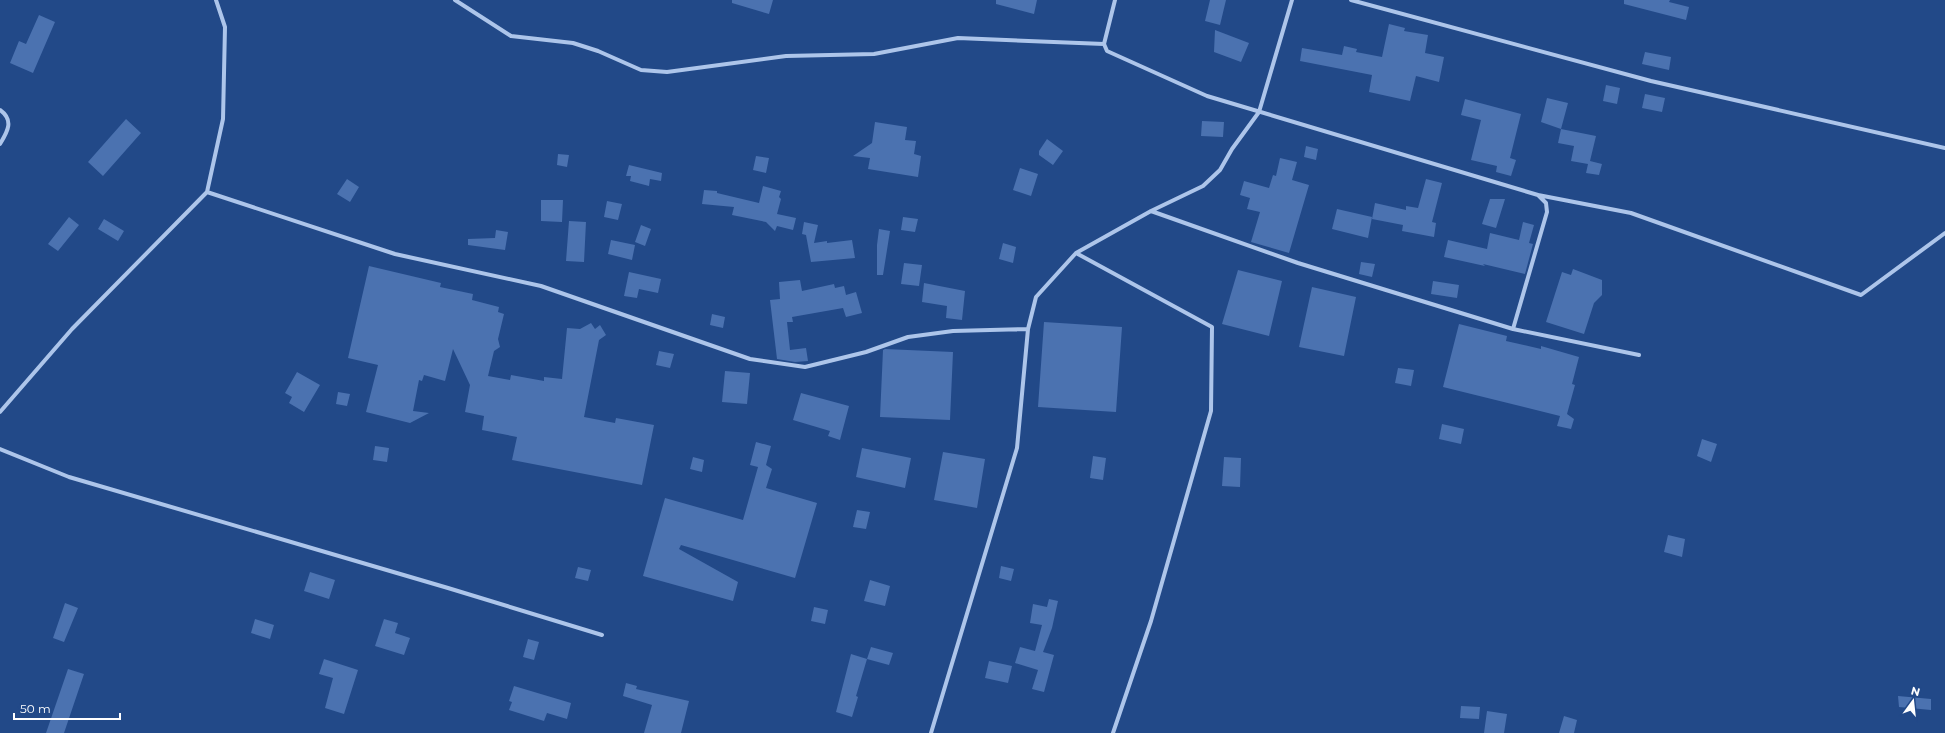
<svg xmlns="http://www.w3.org/2000/svg" width="1945" height="733" viewBox="0 0 1945 733" font-family="Montserrat,sans-serif">
<style>
.building{fill:#4b72b0}
.lines{fill:none;stroke-linecap:round;stroke-linejoin:round}
.minor{stroke:#adc5ea;stroke-width:4}
</style>
<rect width="100%" height="100%" fill="#224988"/>
<path class="building" d="M732 0H773L769 14 732 3Z
M996 0H1037L1034 14 996 4Z
M1210 0H1226L1220 25 1205 21Z
M1624 0H1670L1669 2 1689 7 1686 20 1624 4Z
M39 15 55 22 33 73 10 63 19 41 26 44Z
M1389 24 1405 28 1404 31 1428 35 1425 53 1444 57 1439 82 1416 76 1410 101 1369 92 1372 75 1300 61 1302 48 1342 55 1344 46 1357 49 1356 52 1382 57Z
M1215 30 1249 43 1241 62 1214 52Z
M1645 52 1671 57 1669 70 1642 64Z
M1606 85 1620 88 1617 104 1603 101Z
M1645 94 1665 98 1662 112 1642 108Z
M1547 98 1568 103 1561 129 1596 136 1590 161 1602 164 1599 175 1586 173 1588 164 1571 161 1574 146 1558 143 1561 129 1541 122Z
M1465 99 1521 114 1510 158 1516 160 1511 176 1496 172 1497 166 1471 160 1481 120 1461 115Z
M126 119 141 133 103 176 88 162Z
M1202 121 1224 122 1223 137 1201 136Z
M875 122 907 127 905 140 916 141 914 154 921 156 918 177 868 169 870 158 853 156 872 143Z
M1047 139 1063 151 1053 165 1039 155V151Z
M1306 146 1318 149 1316 160 1304 157Z
M558 154 569 155 567 167 557 165Z
M756 156 769 158 766 173 753 170Z
M1280 158 1297 162 1292 180 1309 185 1289 253 1251 242 1260 212 1247 209 1250 198 1240 195 1244 181 1269 188 1273 175 1276 176Z
M629 165 662 173 661 181 650 179 649 186 630 181 631 176H626Z
M1020 168 1038 174 1031 196 1013 190Z
M347 179 359 187 350 202 337 194Z
M1426 179 1442 183 1432 222 1436 223 1434 237 1402 231 1403 225 1372 219 1375 203 1406 210V206L1418 208Z
M763 186 781 191 779 197 781 199 777 214 796 218 793 230 777 226 775 231 766 222 732 215 734 207 702 204 704 190 717 191V193L759 203Z
M1490 199H1505L1496 228 1482 224Z
M541 200H563L562 222 541 221Z
M607 201 622 204 618 220 604 217Z
M1337 209 1372 217 1368 238 1332 229Z
M69 217 79 225 58 251 48 244Z
M903 217 918 219 915 232 901 230Z
M104 219 124 231 118 241 98 229Z
M569 221 586 222 584 262 566 261Z
M804 222 818 225 814 243 827 241V243L852 240 855 258 811 262 806 235 802 234Z
M1523 222 1534 225 1529 243 1533 244 1525 274 1483 264 1485 266 1444 257 1448 240 1487 249 1490 233 1519 240Z
M641 225 651 229 645 246 635 242Z
M879 229 890 231 883 275H877V245Z
M496 230 508 232 505 250 468 245V239L495 238Z
M611 240 635 245 632 260 608 254Z
M1003 243 1016 247 1013 263 999 259Z
M1361 262 1375 264 1372 277 1359 274Z
M904 263 922 265 919 286 901 284Z
M369 266 441 283 440 287 473 294 472 300 499 307 498 312 504 314 498 339 500 347 494 351 488 376 510 380 511 375 544 381V377L562 379 567 328 580 329 591 323 595 329 600 325 606 335 599 340 584 417 615 423 616 418 654 425 642 485 512 460 517 437 482 430 484 416 465 412 470 385 453 349 445 381 424 375 422 381 419 380 413 411 429 413 410 423 366 412 378 365 348 358Z
M1573 269 1602 280V295L1594 303 1584 334 1546 322 1562 272 1571 275Z
M1238 270 1282 281 1269 336 1222 324Z
M629 272 661 279 658 293 639 289 637 298 624 296Z
M800 280 802 291 834 284 835 288 844 286 846 295 856 292 862 313 846 317 843 308 792 317 793 322H787L790 350 806 348 808 361 795 362 777 359 770 300 780 299 779 282Z
M1433 281 1459 285 1457 298 1431 294Z
M924 283 965 291 962 320 946 318 947 306 922 302Z
M1312 287 1356 297 1344 356 1299 347Z
M712 314 725 317 723 328 710 325Z
M1044 322 1122 327 1116 412 1038 407Z
M1459 324 1507 336 1506 341 1541 349V346L1579 357 1572 384 1575 385 1567 414 1574 419 1571 429 1557 426 1560 416 1443 387Z
M885 349 953 352 950 420 880 417 883 350Z
M659 351 674 354 670 368 656 365Z
M1398 368 1414 370 1411 386 1395 383Z
M725 371 750 373 747 404 722 402Z
M297 372 320 385 304 412 289 403 292 397 285 393Z
M338 392 350 394 347 406 336 404Z
M801 393 849 406 840 440 828 436 830 431 793 420Z
M1442 424 1464 429 1461 444 1439 439Z
M1702 439 1717 444 1711 462 1697 456Z
M756 442 771 446 766 465 772 469 766 488 817 503 795 578 681 545 679 549 738 582 733 601 643 576 665 498 743 520 758 467 750 465Z
M375 446 389 448 387 462 373 460Z
M862 448 911 458 905 488 856 477Z
M943 452 985 459 977 508 934 500Z
M1093 456 1106 458 1103 480 1090 478Z
M693 457 704 460 702 472 690 469Z
M1224 457 1241 458 1240 487 1222 486Z
M857 510 870 512 866 529 853 527Z
M1668 535 1685 539 1682 557 1664 552Z
M1001 566 1014 569 1011 581 999 578Z
M578 567 591 570 588 581 575 578Z
M310 572 335 580 329 599 304 591Z
M870 580 890 586 885 606 864 601Z
M1049 599 1058 601 1052 628 1043 652 1054 655 1044 692 1032 689 1038 670 1015 663 1020 647 1035 651 1042 625 1030 623 1033 604 1047 607Z
M65 603 78 608 64 642 53 638Z
M814 607 828 610 825 624 811 621Z
M255 619 274 625 270 639 251 633Z
M384 619 398 623 395 633 410 638 404 655 375 646Z
M528 639 539 642 534 660 523 657Z
M871 647 893 653 889 665 867 659Z
M851 654 867 659 856 696 858 697 852 717 836 712Z
M324 659 358 670 344 714 325 708 333 678 319 674Z
M989 661 1012 666 1008 683 985 678Z
M68 669 84 674 64 733H46Z
M626 683 637 686 636 689 689 701 681 733H644L652 705 623 696Z
M514 686 571 703 567 719 547 713 544 721 509 710 512 702 509 701Z
M1898 696 1931 699V710L1899 707Z
M1461 706 1480 707 1479 719 1460 718Z
M1487 711 1507 714 1504 733H1484Z
M1564 716 1577 720 1574 733H1559Z"/>
<g class="lines">
<path class="minor" d="M455 0 511 36 573 43 598 51 641 70 667 72 786 56 874 54 958 38 1104 44
M1115 0 1104 44 1107 51 1207 96 1538 195 1546 203 1547 212 1513 329
M1351 0 1651 81 1945 148
M0 110C14 120 8 131 0 144
M207 192 395 254 541 286 750 359 805 367 866 352 908 337 953 331 1028 329
M1538 195 1631 213 1861 295 1945 233
M1151 211 1298 263 1513 329 1639 355
M1076 253 1212 327 1211 411 1151 621 1113 733
M0 412 72 329 207 192 223 119 225 27 216 0
M0 449 69 477 448 588 602 635
M931 733 1017 448 1028 329 1036 297 1076 253 1151 211 1203 186 1220 170 1232 149 1259 112 1292 0"/>
</g>
<g transform="translate(1913 701) rotate(15)" stroke="#224988" stroke-width="3" paint-order="stroke">
<path d="M0-3L7 15L0 10L-7 15Z" fill="#ffffff"/>
<text y="-6" font-size="11" font-weight="bold" text-anchor="middle" fill="#ffffff">N</text>
</g>
<path d="M14 713v6h106v-6" fill="none" stroke="#ffffff" stroke-width="2"/>
<text x="20" y="713" font-size="12" fill="#ffffff" stroke="#224988" stroke-width="3" paint-order="stroke">50 m</text>
</svg>
